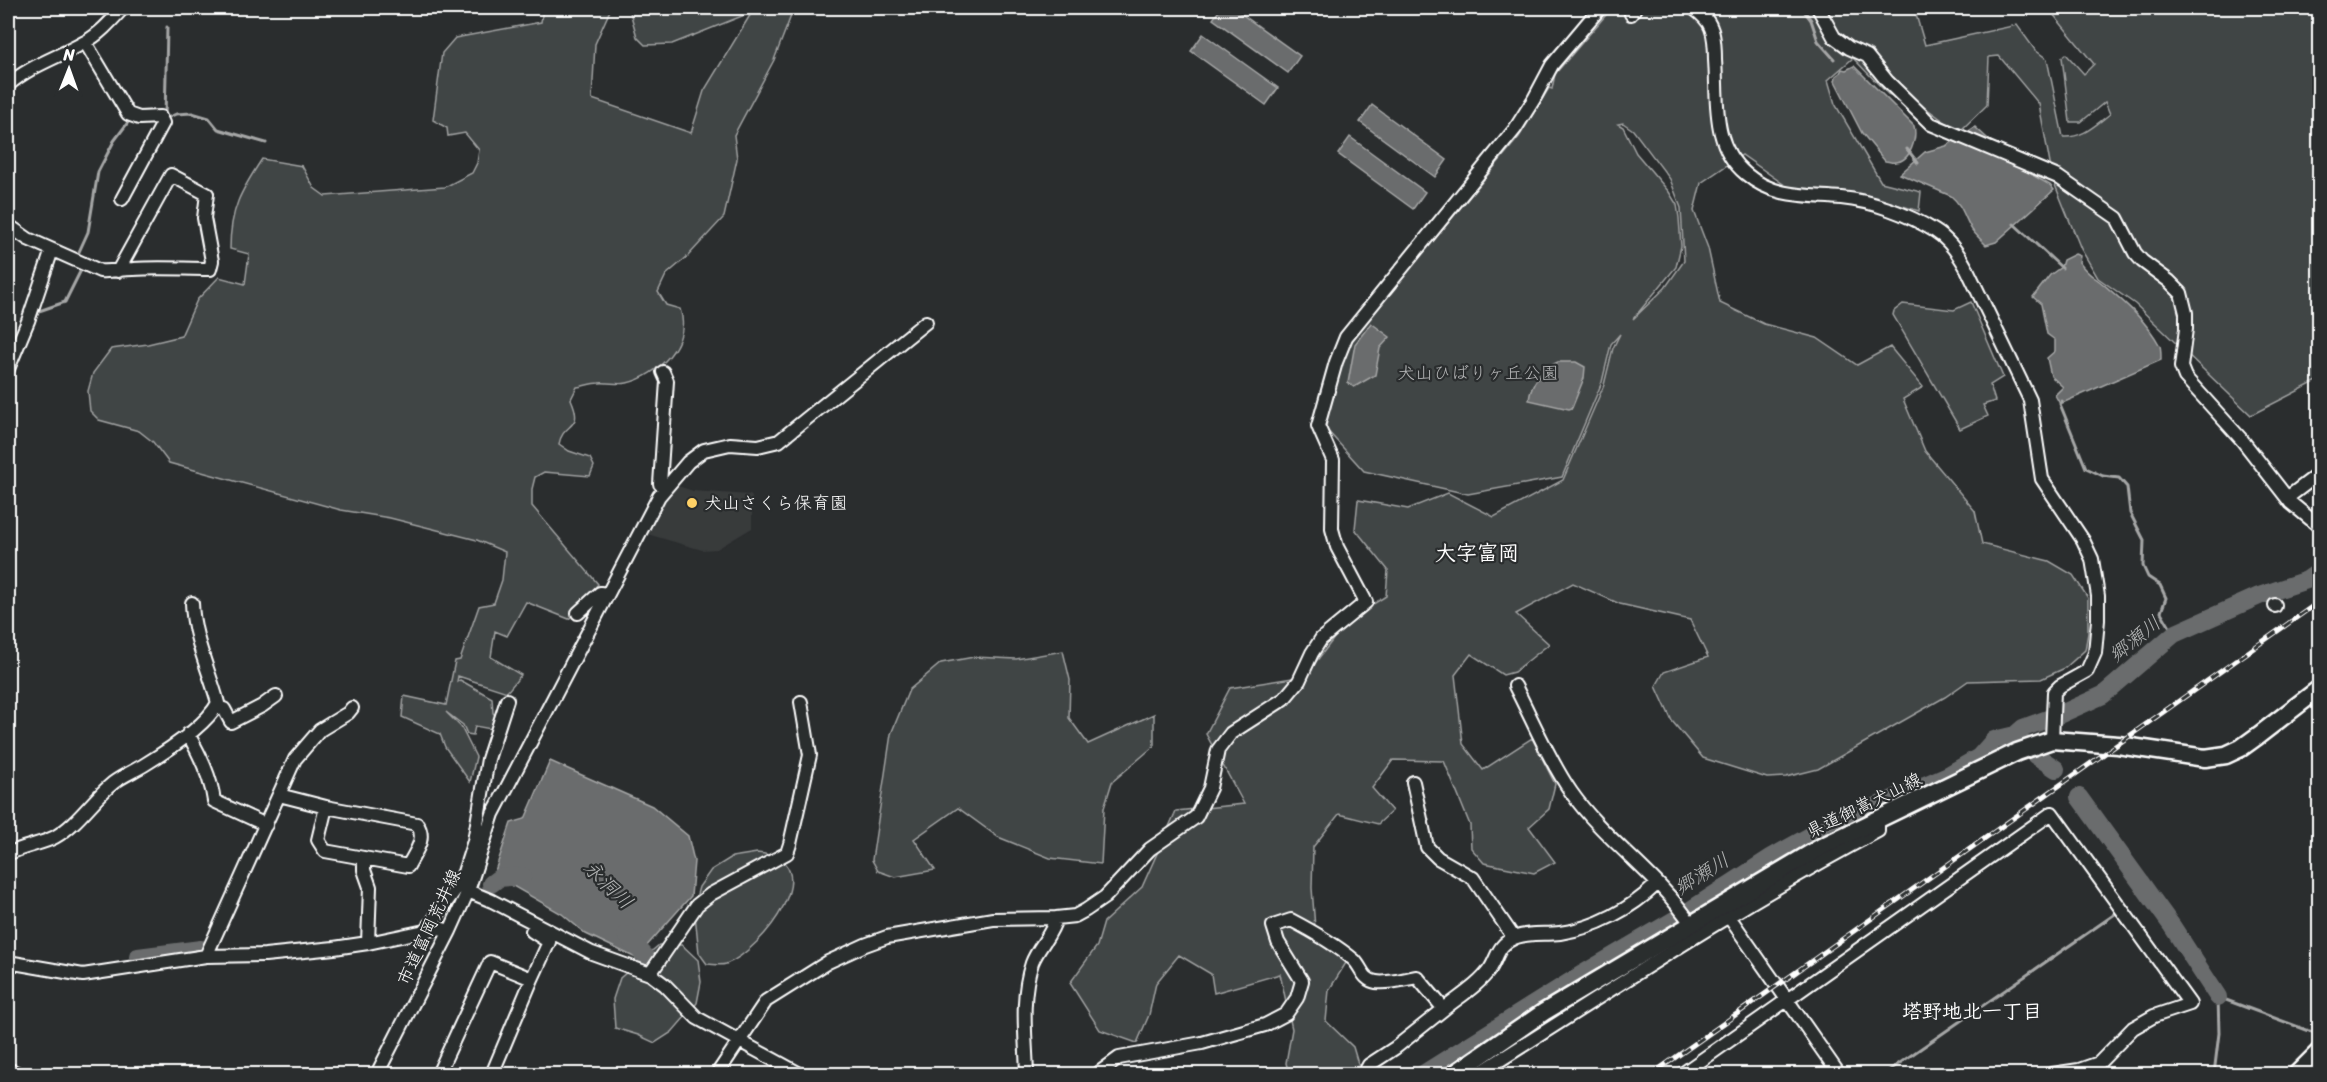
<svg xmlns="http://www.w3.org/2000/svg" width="2327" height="1082" viewBox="0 0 2327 1082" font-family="Sriracha,'Klee One',sans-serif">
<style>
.built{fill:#373a3b}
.green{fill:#414445;stroke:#a0a2a2;stroke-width:1.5;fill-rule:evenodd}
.water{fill:#6a6c6d;stroke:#a6a7a7;stroke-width:1.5}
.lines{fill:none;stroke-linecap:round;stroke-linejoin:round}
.stream{stroke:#a6a7a7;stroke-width:3}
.river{stroke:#6a6c6d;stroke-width:18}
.minor-casing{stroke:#fff;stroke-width:16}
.major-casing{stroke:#fff;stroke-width:21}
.minor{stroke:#2a2d2e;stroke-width:12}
.major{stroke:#2a2d2e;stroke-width:16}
.rail-casing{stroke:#fff;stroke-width:5}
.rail{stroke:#2a2d2e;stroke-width:3;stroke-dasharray:9;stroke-linecap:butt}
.poi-dot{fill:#ffd166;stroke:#2a2d2e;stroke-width:2}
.labels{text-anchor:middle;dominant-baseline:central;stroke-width:4.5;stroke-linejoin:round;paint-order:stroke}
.park-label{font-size:18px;fill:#b3b4b5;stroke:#2a2d2e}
.poi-label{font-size:18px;fill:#fff;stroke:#2a2d2e;text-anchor:start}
.street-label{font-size:18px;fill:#fff;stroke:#2a2d2e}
.water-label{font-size:20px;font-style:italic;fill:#b4b6b6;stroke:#2a2d2e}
.neighbourhood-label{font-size:20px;font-weight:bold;fill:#fff;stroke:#2a2d2e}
.quarter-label{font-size:21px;font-weight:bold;fill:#fff;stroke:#2a2d2e}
</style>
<rect width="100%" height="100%" fill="#2a2d2e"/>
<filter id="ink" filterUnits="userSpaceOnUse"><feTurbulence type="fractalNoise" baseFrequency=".0167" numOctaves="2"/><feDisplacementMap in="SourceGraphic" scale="12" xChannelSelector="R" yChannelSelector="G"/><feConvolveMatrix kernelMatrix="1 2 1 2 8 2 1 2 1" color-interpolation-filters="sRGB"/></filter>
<g filter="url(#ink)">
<path class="built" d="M678 486 693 491 750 495 752 497V528L717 549 702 550 647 534 666 499Z"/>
<path class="green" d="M543 8H611L595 44 592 99 691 133 704 91 752 12 672 44 645 45 637 37 629 8H794L774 60 734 135 737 159 724 217 688 256 666 275 658 292 666 305 680 309C692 342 658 376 627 383 618 385 608 382 599 383 592 383 584 386 577 387L571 399C585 431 563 421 559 444L569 451 590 458 594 466 590 476 544 472 535 477 532 489V506L598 584 569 619 526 602 507 636 495 631 491 657 521 675 507 692 458 676 457 682 460 680 492 698 493 713 498 718 491 729 475 726 473 735 467 734 463 725 446 712 461 727 476 757 470 782 445 747 440 734 402 717 404 696 446 705 455 661 460 660 479 606 494 603 502 580 505 552 477 540 390 518 341 510 169 463 153 442 139 431 99 420 90 411 88 391 93 373 111 349 148 344 181 336 197 300 219 277 245 284 249 254 230 249C230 209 241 191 262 159L302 166 314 188 325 196 445 187 472 173 477 163 479 150 465 133 448 136 447 128 433 120 442 53 455 38 541 22Z
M1612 8H1914L1925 45 2017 25 2035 50 2047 59 2063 137C2083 138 2094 126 2110 114L2105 102 2081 122H2070L2062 57 2066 54 2084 74 2094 64 2048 8H2319V380L2251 415 2135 304 2098 278 2081 249 2053 180 2039 104 1999 56 1989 57 1987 105 1959 132 1927 109 1888 94 1853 58 1828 80 1835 104 1881 182 1921 192 1919 211 1866 195 1789 188 1742 155 1701 183 1694 211 1708 248 1720 303 1764 324 1817 338 1857 365 1890 347 1923 387 1903 399 1925 451 1975 511 1982 544 2049 561 2073 575 2088 598V633L2085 650 2065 668 2041 679 1968 681 1945 697 1818 769 1786 777 1767 778 1703 758 1672 721 1656 686 1664 672 1708 657 1690 620 1620 604 1573 583 1516 614 1549 644 1514 672 1503 675 1471 654 1455 675 1463 744 1483 770 1532 738 1555 784 1549 809 1529 827 1555 862 1534 873 1484 863 1471 848 1470 825 1444 761 1393 760 1372 788 1392 811 1378 824 1339 814 1313 847 1312 888 1315 928 1351 955 1329 990 1326 1021 1353 1047 1361 1074H1289L1286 1063 1292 1029 1280 974 1214 993 1211 974 1179 955 1156 983 1149 1015 1137 1043 1100 1030 1070 983 1097 946 1104 922 1142 887 1176 811 1244 804 1206 734 1230 688 1305 676 1348 620 1386 596 1388 570 1355 529 1358 500 1408 509 1448 493 1494 517 1563 480 1604 385 1613 348 1620 334 1611 344 1602 382 1562 477 1468 494 1364 471 1326 429C1328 398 1340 367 1353 338L1519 137 1549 88 1552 89 1555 74ZM1623 123 1633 130 1670 179 1681 208 1684 261 1665 288 1633 319 1676 267 1681 246 1679 218 1677 205 1669 192 1636 153 1623 127 1618 124Z
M1971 302 2003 377 1990 385 1995 401 1983 405 1988 416 1960 429 1893 315 1894 311 1903 304 1954 310Z
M1063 651 1070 680 1069 718 1088 744 1154 714V746L1112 782 1104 808 1101 864 1050 858 998 837 958 808 914 839 935 870 895 877 878 871 872 860 891 734 909 690 941 663 974 657 1016 659Z
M757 853C833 859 762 951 726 964 720 966 713 964 707 964L699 953 694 905 699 887 711 870 732 857Z
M659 945H682L698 960 701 982 697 1003 672 1032 655 1043 638 1035 615 1028 613 999 620 978Z"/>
<path class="water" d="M1221 8H1233L1300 56 1288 73 1213 19Z
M1203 34 1278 88 1266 105 1191 51Z
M1854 66 1914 126C1917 137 1911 162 1895 162 1892 163 1889 161 1885 161L1862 133 1835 81 1836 76 1840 73 1842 69 1846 70Z
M1372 105 1447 160 1435 177 1360 122Z
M1975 127 2020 168 2050 185 2054 190 1996 242 1986 245C1981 240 1976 235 1972 230 1964 217 1963 206 1951 196L1900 174 1925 152 1946 146Z
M1350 137 1425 192 1413 209 1338 154Z
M2075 254 2080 256 2079 262C2088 275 2092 275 2103 284 2124 302 2146 320 2160 346 2161 349 2161 356 2161 360L2060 404 2055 395 2063 387 2051 376 2047 358 2055 351V340L2047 334 2041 304 2033 297 2050 275 2061 267 2063 260Z
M1371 323 1390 337 1380 348 1375 375 1354 387 1348 383 1355 344Z
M1558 362H1576L1585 367 1584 378 1572 408 1569 409 1529 400C1531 383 1542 369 1558 362Z
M550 761 652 806 688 836 694 861 691 896 636 958 586 934 562 914 499 878 495 871 511 823 525 819Z"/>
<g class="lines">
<path class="stream" d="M1802 8 1811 20 1818 41 1834 59
M167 27 165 119 176 114 192 113 209 118 218 129 266 143
M1907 149 1918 163
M2014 224 2062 268
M78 254 88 232 98 172 114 141 129 121 135 122
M33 323 39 311 65 302 82 268
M2062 401 2060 404 2086 468 2103 476 2119 478 2127 487 2130 513 2144 540 2143 566 2148 577 2160 585 2166 598 2161 612 2174 634
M1884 1074 2115 914
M2214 1074 2219 1033 2218 997 2320 1035"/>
<path class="river" d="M2018 738 2035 755 2056 769
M2079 797 2172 926 2218 997
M491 884 499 878 523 876
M626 935 647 958
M138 957 201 949
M1423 1074 1579 976 1681 916 1772 857 1817 832 1948 775 1979 757 1994 740 2015 735 2023 728 2061 714 2103 695 2174 634 2259 596 2307 580 2320 571"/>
<g class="minor-casing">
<path id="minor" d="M1693 8C1700 13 1708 19 1711 28 1715 37 1715 50 1715 60 1718 100 1711 145 1746 174 1774 198 1806 195 1841 198 1872 201 1908 214 1935 231 1948 239 1960 256 1967 269L2030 400 2042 479 2083 540 2092 559 2098 596V620L2095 653 2087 671 2060 686 2054 692 2052 740
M1818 8 1834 37 1849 48 1867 56 1887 81 1931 124 2058 177 2117 218 2135 253 2142 261 2169 281 2181 293 2186 313V329L2181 367 2185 377 2242 440 2291 503 2320 527
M1631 14 1635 8
M85 42 128 114 139 118 160 117 163 123 122 199
M8 85C31 65 59 57 85 42 100 34 112 20 123 8
M8 225 28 239 100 271C112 272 121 269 133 269 158 267 184 269 210 269L212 261 204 218 207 194 171 175 118 271
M8 369 28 321 52 250
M663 372 667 381 660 484 665 488
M2287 498 2320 473
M2275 605V606
M578 613 600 593 607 594
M1515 686C1533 721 1549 760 1571 792 1605 841 1658 874 1691 924
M216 707 224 709 231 722 262 706 276 696
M188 734C200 755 211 777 214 801L266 825
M1413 782 1427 847 1438 858 1473 878 1514 938
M279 795 326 807 417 824C427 839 415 852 408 866L325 851 318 840 326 807
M8 854C23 846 42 844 55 837 78 824 92 800 113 783 122 776 134 771 144 765 167 751 206 726 218 703 209 670 193 637 192 603
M364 858V870L370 887 368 943
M468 891 492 901 592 953 650 974 665 985 697 1018 800 1074
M1725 911 1839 1074
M430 929V925L458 886 464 872 474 841 488 759 507 700
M206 956 295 759 320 730 348 713 352 708
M8 962 83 975 206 956 265 955 334 948 368 943 439 928 450 931
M650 974 697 905 711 894 787 853 790 844 810 755 801 702
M8 1069 19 1074
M377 1074 450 931 468 891 493 814 659 496 688 462 704 450 730 444 758 446 779 441 926 322
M438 1074 490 962 532 979 549 942 532 931
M492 1074 532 979
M717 1074 766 1001 828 962 865 945 887 937 993 919 1056 918 1075 916 1086 910 1105 897 1150 849 1196 817 1210 788 1218 750 1231 733 1284 699 1299 681 1312 653 1321 639 1366 602 1337 547 1332 529 1333 460 1318 426 1336 362 1346 337 1515 129 1534 99 1552 65 1600 8
M1027 1074C1026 1038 1020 998 1032 963 1038 947 1052 935 1056 918
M1100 1074V1072L1119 1058 1202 1043 1265 1025 1286 1014 1297 998 1302 981 1278 942 1273 926 1291 920C1312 931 1335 944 1354 960 1362 968 1363 980 1376 982 1389 984 1405 979 1417 977L1444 1009C1459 997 1479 985 1490 969 1498 957 1497 945 1514 938 1528 932 1545 935 1560 933 1595 928 1631 909 1657 884
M1364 1074 1369 1065 1395 1048 1444 1009
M1478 1074C1610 991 1740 904 1878 831V819
M1682 1074 2052 813 2190 1004 2154 1016 2133 1028 2099 1063 2079 1070 2052 1074"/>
</g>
<g class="major-casing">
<path id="major" d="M1454 1074 1544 1012 1821 847 2017 752 2052 740 2118 745 2205 758 2226 755 2241 748 2259 735 2320 688
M2297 1074 2320 1051"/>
</g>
<use href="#minor" class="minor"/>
<use href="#major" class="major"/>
<g class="rail-casing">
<path id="rail" d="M1652 1074 2320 601"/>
</g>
<use href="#rail" class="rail"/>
</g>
</g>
<circle class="poi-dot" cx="692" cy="503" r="6"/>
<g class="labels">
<g class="park-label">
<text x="1478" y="373">犬山ひばりヶ丘公園</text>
</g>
<g class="poi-label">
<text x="704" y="503">犬山さくら保育園</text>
</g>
<g class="street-label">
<text transform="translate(1864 805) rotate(-26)">県道御嵩犬山線</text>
<text transform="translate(429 927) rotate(-65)">市道富岡荒井線</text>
</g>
<g class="water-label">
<text transform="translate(2135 639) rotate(-39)">郷瀬川</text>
<text transform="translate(1702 874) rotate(-32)">郷瀬川</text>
<text transform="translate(608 885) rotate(44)">永洞川</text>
</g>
<g class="neighbourhood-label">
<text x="1972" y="1011">塔野地北一丁目</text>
</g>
<g class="quarter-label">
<text x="1477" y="553">大字富岡</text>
</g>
</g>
<rect width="2327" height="1082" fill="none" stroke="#2a2d2e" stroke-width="30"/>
<rect x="15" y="15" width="2297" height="1052" fill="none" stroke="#fff" stroke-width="2" filter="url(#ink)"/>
<g transform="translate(69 69) rotate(1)" stroke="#2a2d2e" stroke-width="4.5" paint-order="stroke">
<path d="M0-4.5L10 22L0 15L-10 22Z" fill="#ffffff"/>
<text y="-9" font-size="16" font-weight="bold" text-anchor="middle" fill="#ffffff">N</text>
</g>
</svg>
